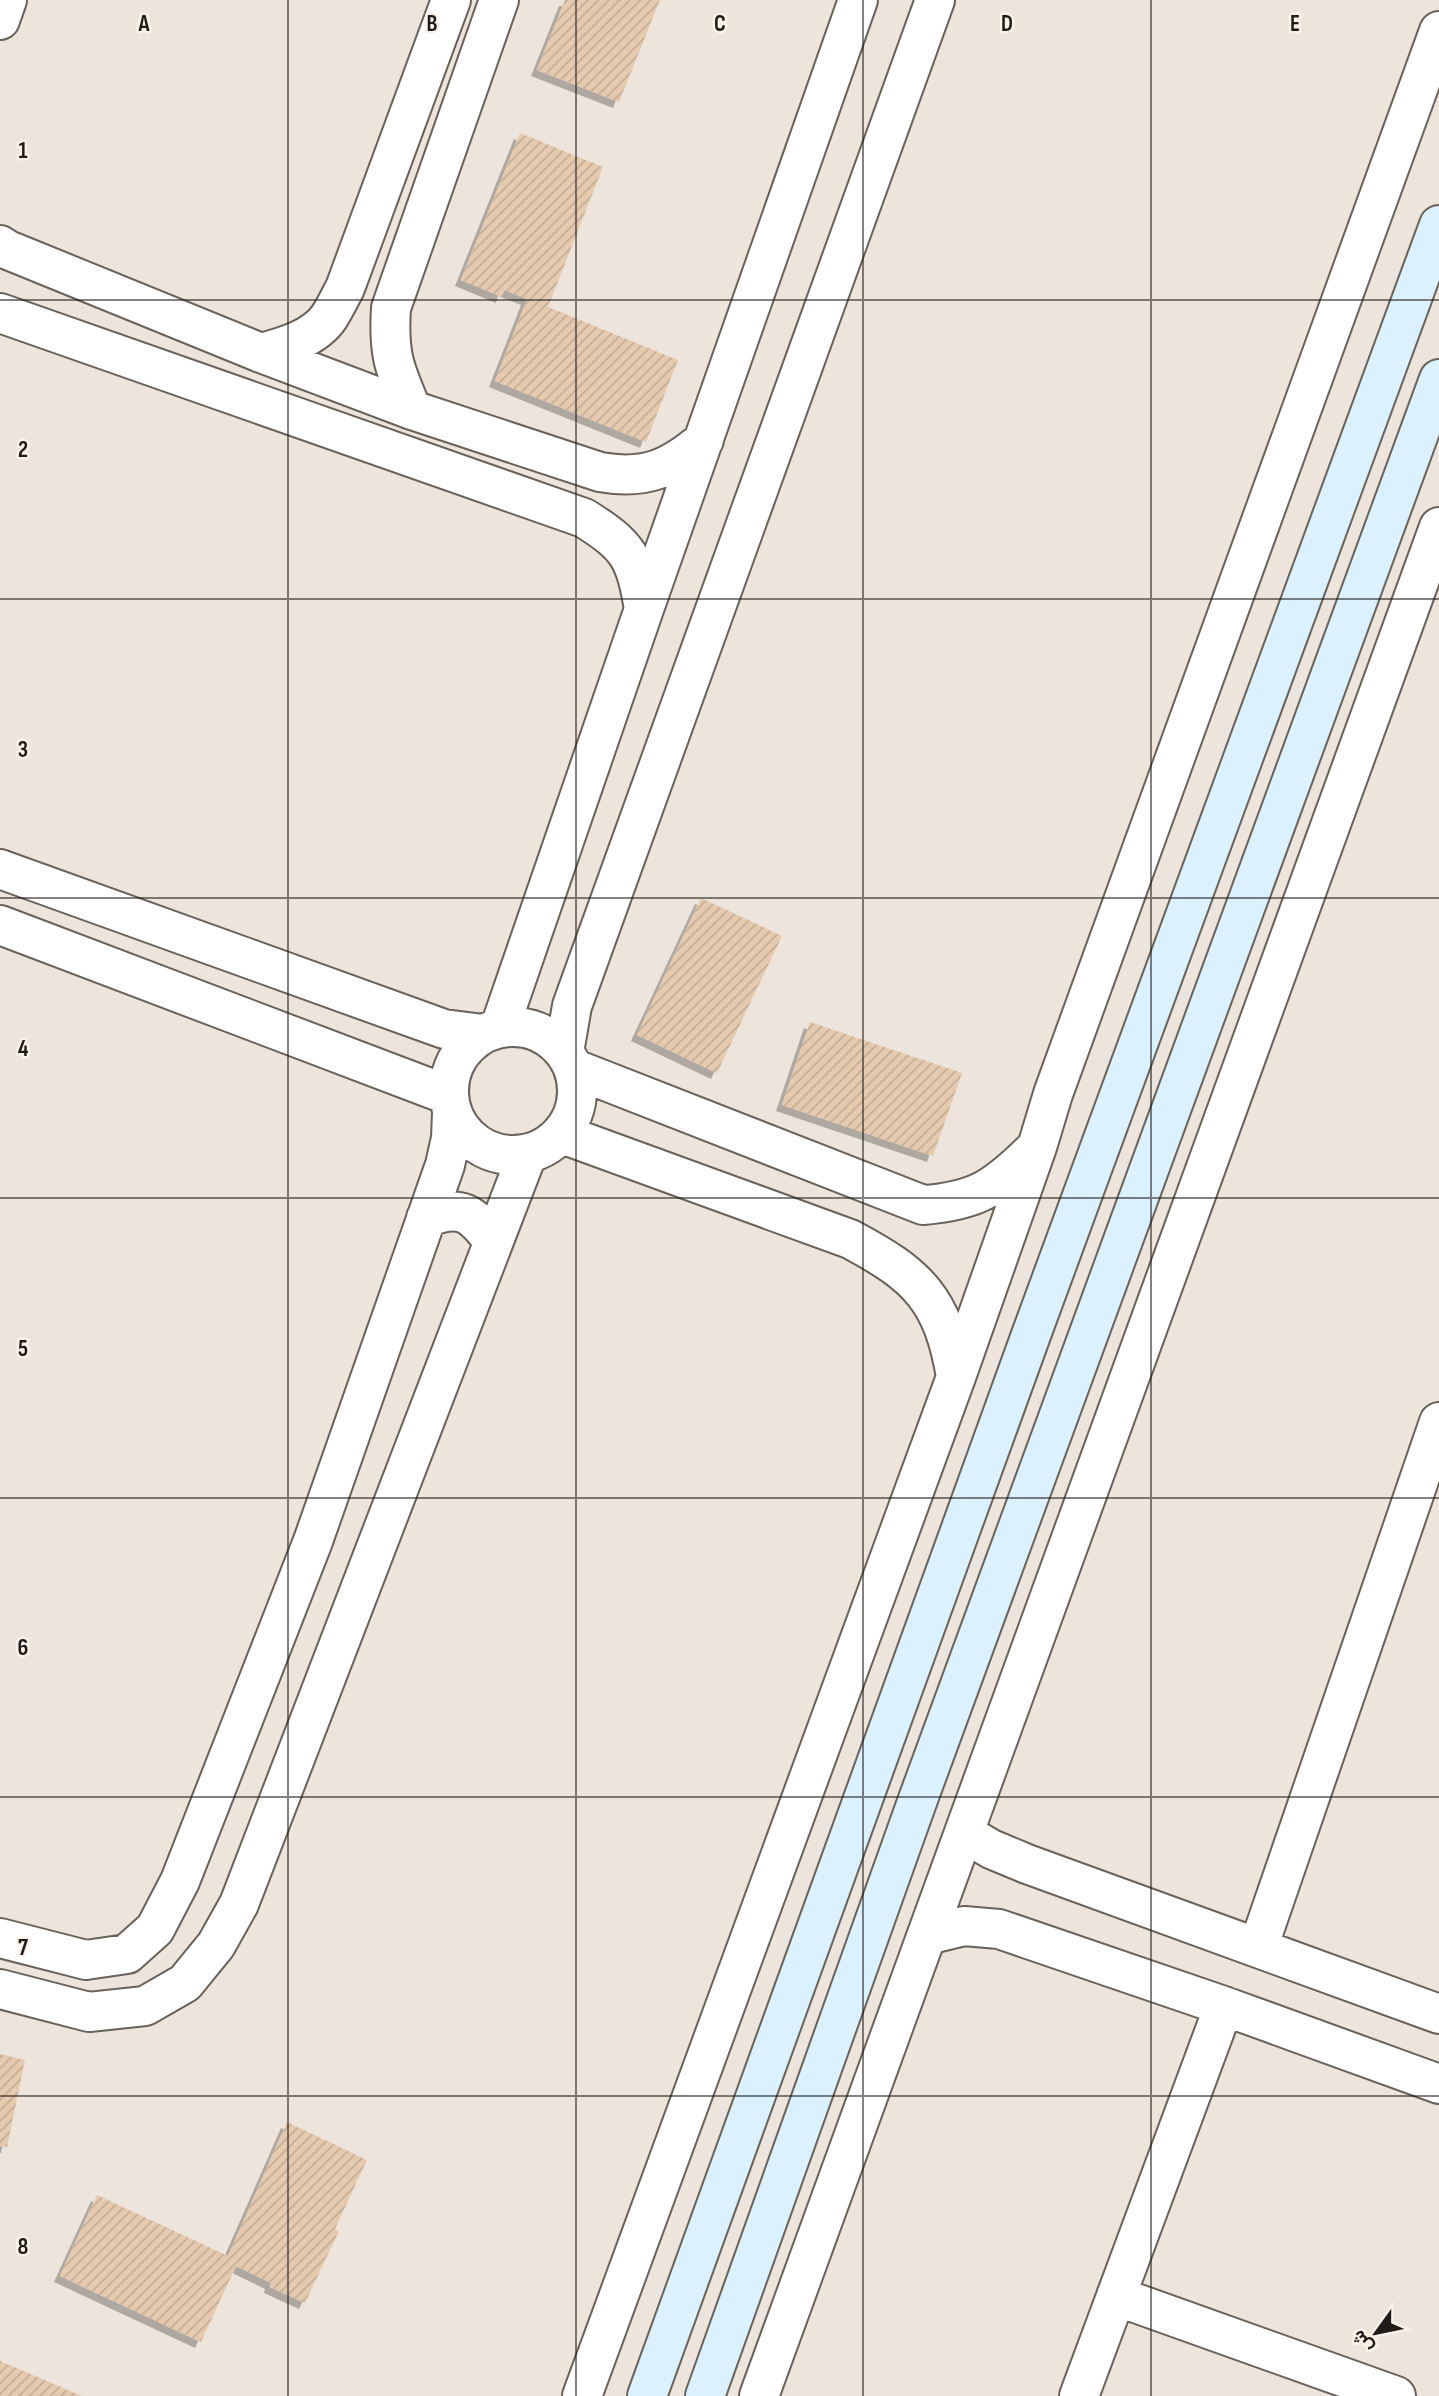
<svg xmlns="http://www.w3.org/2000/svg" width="1439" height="2396" viewBox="0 0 1439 2396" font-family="'Sofia Sans Condensed',Vazirmatn,sans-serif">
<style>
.building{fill:url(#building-hatch);filter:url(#shadow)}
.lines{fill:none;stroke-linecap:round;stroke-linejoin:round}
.street-casing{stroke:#69625b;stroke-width:42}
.secondary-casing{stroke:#69625b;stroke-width:42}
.street{stroke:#fff;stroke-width:38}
.secondary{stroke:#dbf1ff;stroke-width:38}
.grid{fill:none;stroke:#1e1b18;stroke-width:2;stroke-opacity:0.55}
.grid-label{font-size:23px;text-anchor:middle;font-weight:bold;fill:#1e1b18;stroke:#faf2ea;stroke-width:5;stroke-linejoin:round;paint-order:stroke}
</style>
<defs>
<pattern id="building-hatch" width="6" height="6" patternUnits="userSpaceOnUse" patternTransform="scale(1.75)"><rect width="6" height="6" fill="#e5caaf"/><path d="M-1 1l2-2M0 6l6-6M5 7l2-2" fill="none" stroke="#c4ad96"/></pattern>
<filter id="shadow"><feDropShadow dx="-6" dy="6" stdDeviation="0" flood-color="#0004"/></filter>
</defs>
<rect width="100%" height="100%" fill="#ede5dc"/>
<path class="building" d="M565 0H660L619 102 537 70Z
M520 133 603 167 548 307 678 360 646 442 495 381 527 299 504 290 502 297 461 280Z
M701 898 782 936 717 1073 637 1035Z
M810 1022 962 1073 933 1156 782 1105Z
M0 2054 25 2060 7 2147 0 2146Z
M287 2122 367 2160 335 2229 339 2231 305 2303 270 2287 271 2283 236 2266 201 2342 60 2276 97 2195 228 2256Z
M0 2361 82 2396H0Z"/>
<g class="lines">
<g class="street-casing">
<path id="street" d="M0 20 7 0
M0 245 8 250 261 353 412 410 600 472C645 480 670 469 704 440
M0 313 584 518C629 546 635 557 644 609
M261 353C284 347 315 338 329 317 335 308 340 297 345 288L451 0
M412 410C394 368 388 354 391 308L499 0
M0 869 444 1029 483 1034
M0 925 448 1095
M449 1091a64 64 0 1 1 128 0a64 64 0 1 1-128 0Z
M500 1027 644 609 858 0
M564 1052 572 1006 935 0
M575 1069 923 1205C978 1201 997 1187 1036 1148
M562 1134 850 1239C918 1275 943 1299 956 1377
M426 1218C462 1204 472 1213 493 1241
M964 1833 991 1849 1027 1864 1439 2014
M927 1935 964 1926 999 1929 1224 2006 1439 2084
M0 1938 86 1960 127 1954 155 1929 180 1881 313 1541 445 1165 451 1138 452 1113
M1258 1948 1439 1422
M0 1989 89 2012 145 2006 185 1983 216 1945 239 1904 527 1155
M1116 2296 1396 2396
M582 2396 956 1377 1037 1147 1053 1094 1439 31
M759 2396 1439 527
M1079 2396 1224 2006"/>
</g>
<g class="secondary-casing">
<path id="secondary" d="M647 2396 1031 1335 1439 225
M705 2396 917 1802 1439 379"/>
</g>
<use href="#street" class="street"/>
<use href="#secondary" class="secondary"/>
</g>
<path class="grid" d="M288 0V2396M576 0V2396M863 0V2396M1151 0V2396M0 300H1439M0 599H1439M0 898H1439M0 1198H1439M0 1498H1439M0 1797H1439M0 2096H1439"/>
<g class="grid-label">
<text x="144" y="31">A</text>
<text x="432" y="31">B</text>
<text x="720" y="31">C</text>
<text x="1007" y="31">D</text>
<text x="1295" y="31">E</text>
<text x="23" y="158">1</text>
<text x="23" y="457">2</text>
<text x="23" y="757">3</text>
<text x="23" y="1056">4</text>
<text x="23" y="1356">5</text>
<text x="23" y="1655">6</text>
<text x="23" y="1955">7</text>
<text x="23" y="2254">8</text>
</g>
<g transform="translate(1376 2333) rotate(237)" stroke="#faf2ea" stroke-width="5" paint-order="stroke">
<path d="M0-5L12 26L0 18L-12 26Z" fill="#1e1b18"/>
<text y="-10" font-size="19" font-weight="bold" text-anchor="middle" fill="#1e1b18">ش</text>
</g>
</svg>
